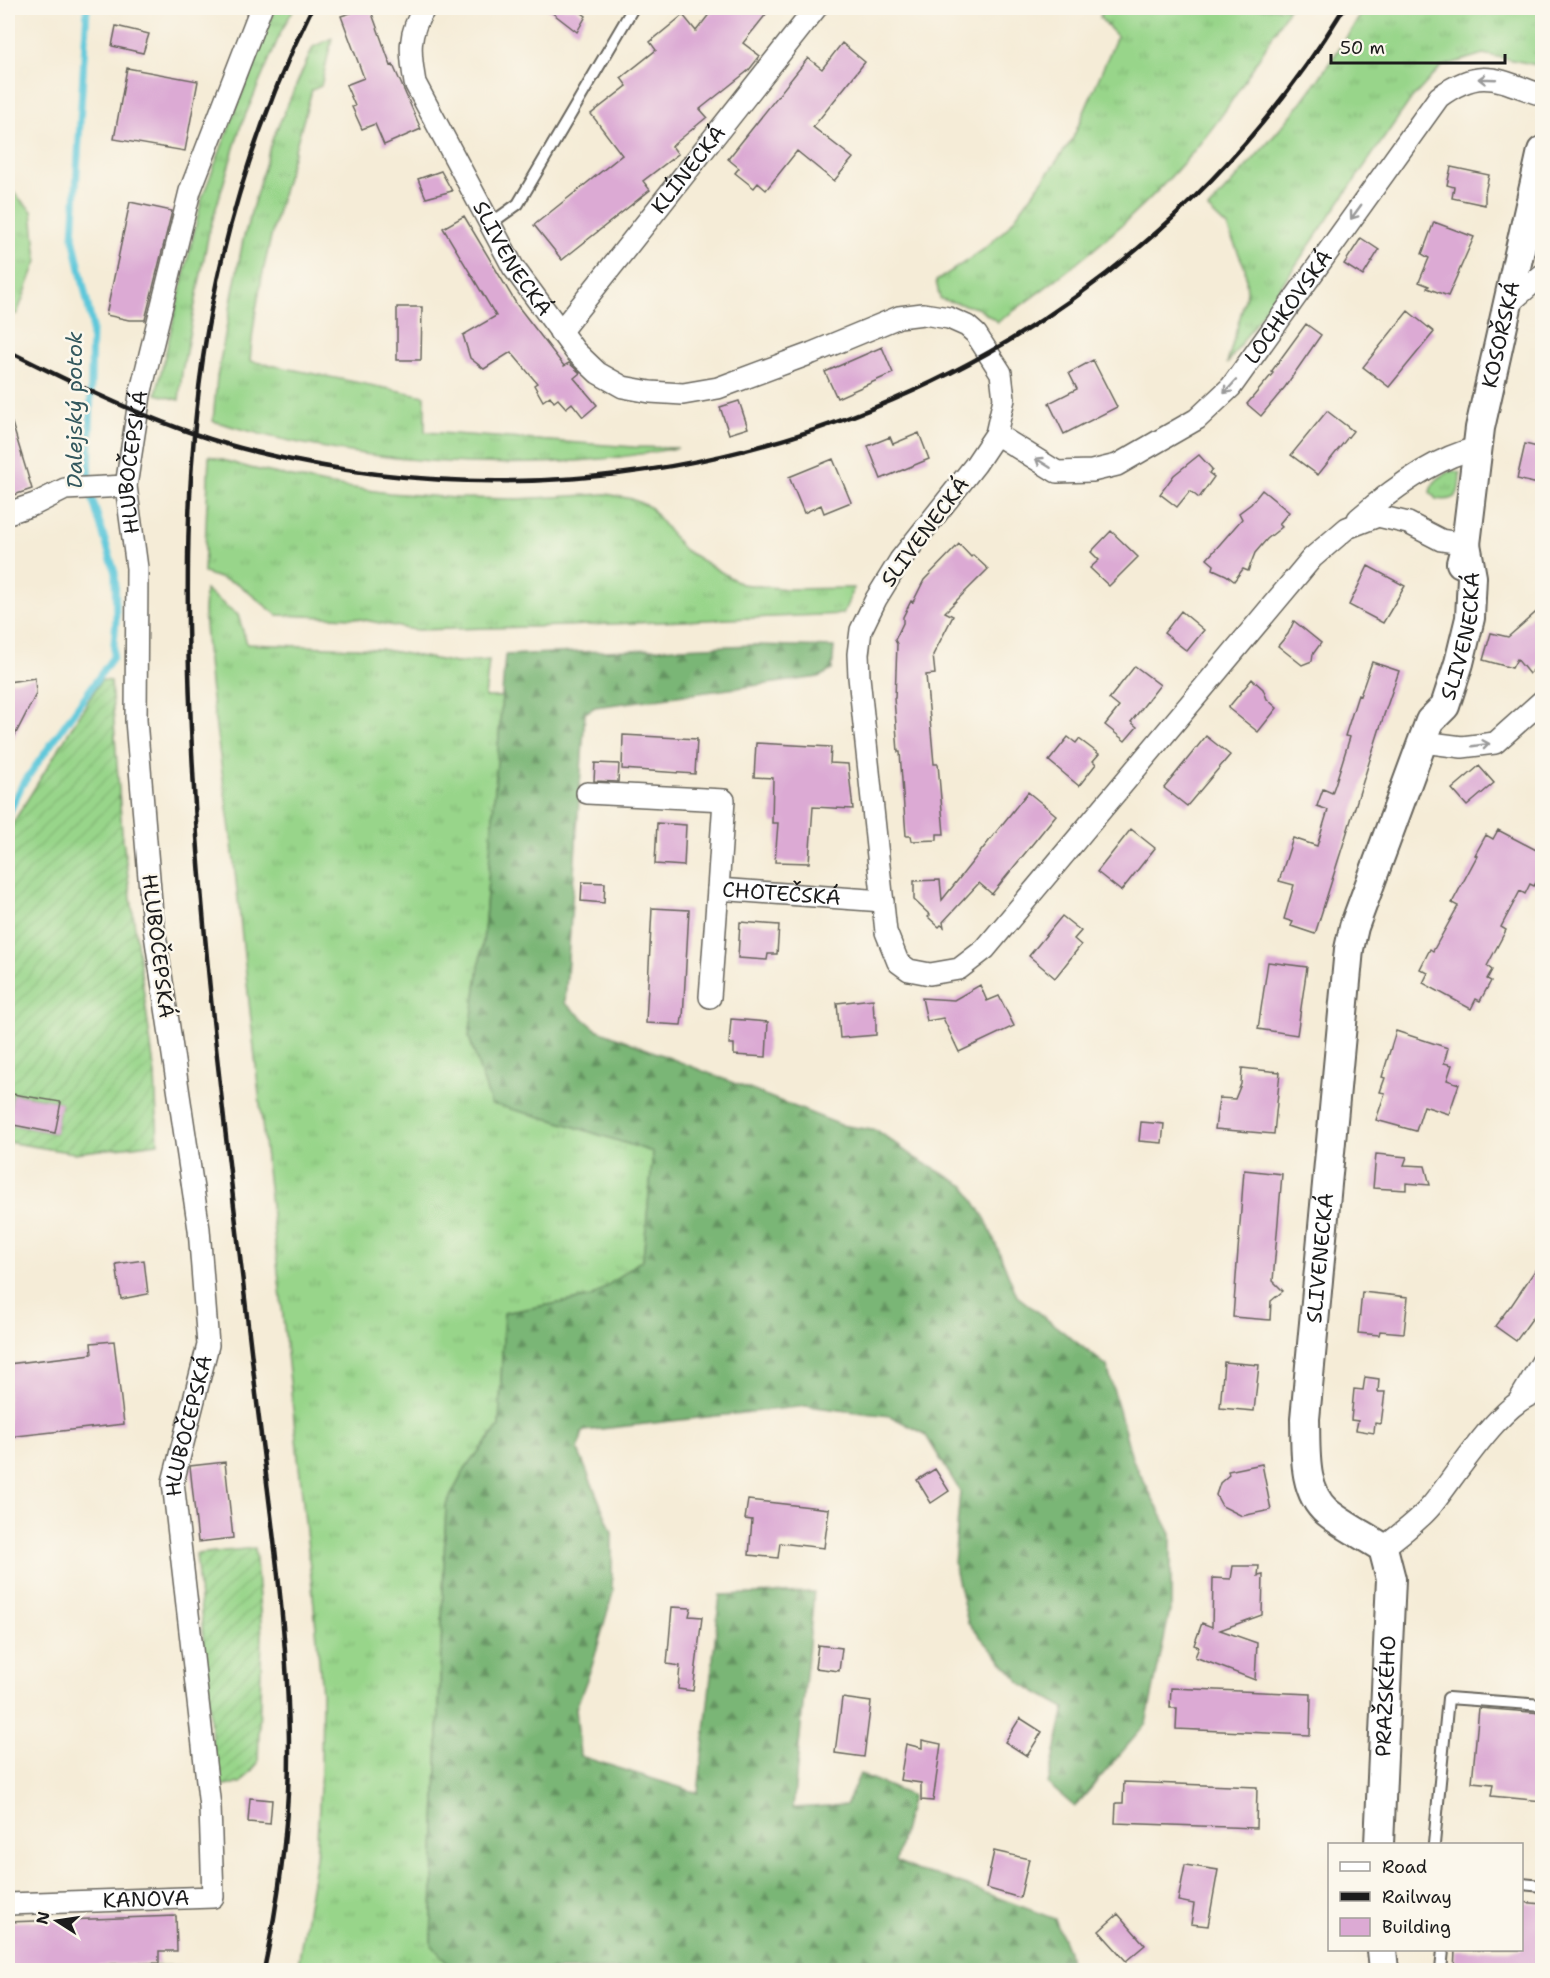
<svg xmlns="http://www.w3.org/2000/svg" width="1550" height="1978" viewBox="0 0 1550 1978" font-family="'Shantell Sans',sans-serif">
<style>
.grass{fill:url(#grass-tufts);stroke:#5a7853;stroke-width:1.5}
.forest{fill:url(#forest-firs);stroke:#4b6949;stroke-width:1.5}
.garden{fill:url(#garden-furrows);stroke:#5a7853;stroke-width:1.5}
.lines{fill:none;stroke-linecap:round;stroke-linejoin:round}
.stream{stroke:#5ec8da;stroke-width:7}
.building{fill:#dcaad4}
.lane-casing{stroke:#68655d;stroke-width:14}
.street-casing{stroke:#68655d;stroke-width:24}
.secondary-casing{stroke:#68655d;stroke-width:32}
.lane{stroke:#fff;stroke-width:10}
.street{stroke:#fff;stroke-width:21}
.secondary{stroke:#fff;stroke-width:28}
.rail{stroke:#1c1c1c;stroke-width:4.5}
.oneway{stroke:#999}
.labels{text-anchor:middle;dominant-baseline:central;stroke-width:5;stroke-linejoin:round;paint-order:stroke}
.street-label{font-size:21px;fill:#1c1c1c;stroke:#fbf7ec}
.water-label{font-size:22px;font-style:italic;fill:#33585e;stroke:#fbf7ec}
</style>
<defs>
<pattern id="grass-tufts" width="24" height="20" patternUnits="userSpaceOnUse" patternTransform="scale(1.5)"><rect width="24" height="20" fill="#98d58a"/><path d="M3 7l-1-3M5 7V3M7 7l1-3M15 17l-1-3M17 17v-4M19 17l1-3" fill="none" stroke="#82b676"/></pattern>
<pattern id="forest-firs" width="22" height="20" patternUnits="userSpaceOnUse" patternTransform="scale(1.5)"><rect width="22" height="20" fill="#7ab676"/><path d="M5 1l3.5 6h-7zM16 11l3.5 6h-7z" fill="#639360"/></pattern>
<pattern id="garden-furrows" width="10" height="10" patternUnits="userSpaceOnUse" patternTransform="scale(1.5)"><rect width="10" height="10" fill="#98d58a"/><path d="M-1 1l2-2M0 10L10 0M9 11l2-2" fill="none" stroke="#82b676"/></pattern>
</defs>
<rect width="100%" height="100%" fill="#fbf7ec"/>
<filter id="ink" filterUnits="userSpaceOnUse"><feTurbulence type="fractalNoise" baseFrequency=".0167" numOctaves="2"/><feDisplacementMap in="SourceGraphic" scale="12" xChannelSelector="R" yChannelSelector="G"/><feConvolveMatrix kernelMatrix="1 2 1 2 8 2 1 2 1" color-interpolation-filters="sRGB"/></filter>
<filter id="wash" filterUnits="userSpaceOnUse"><feTurbulence type="fractalNoise" baseFrequency=".008" numOctaves="4" result="noise"/><feDisplacementMap in="SourceGraphic" scale="24" xChannelSelector="R" yChannelSelector="G"/><feGaussianBlur stdDeviation="1.35" result="paint"/><feColorMatrix in="noise" values="0 0 0 0 0 0 0 0 0 0 0 0 0 0 0 0 0 1.4 0 .05"/><feComposite in="paint" operator="in"/></filter>
<g filter="url(#wash)">
<rect width="100%" height="100%" fill="#f5ecd7"/>
<path class="grass" d="M275 8H294L281 32 240 128 209 232 182 372 179 400 156 394 202 198Z
M1102 8H1289C1266 46 1243 87 1216 123 1155 204 1080 264 998 322L977 308 940 299 936 281 983 250 1009 226 1072 140 1117 36 1100 18Z
M1365 8H1542V39L1537 65 1483 54 1441 67 1409 102 1227 364 1247 292 1245 268 1227 227 1208 209C1238 175 1270 143 1297 108 1322 76 1344 42 1365 8Z
M332 38 321 86 312 90C287 179 257 269 250 361L425 396V432L634 447 678 448C652 452 627 457 601 459 470 471 339 459 213 421L217 377 243 240 272 140 313 47Z
M8 187 32 211 37 261 17 314H8Z
M209 456 250 468 325 484 389 493 456 498 518 499 606 494 632 499 650 507 683 549 741 584 787 589 854 588 843 614 564 626 414 630 355 618 277 615 238 584 204 573Z
M1451 471H1455L1460 473C1460 492 1459 503 1436 499L1430 492C1432 481 1441 476 1451 471Z
M205 590 238 615 247 644 380 649 456 663 489 660 485 697H502L484 933 469 1037 491 1103 553 1120 653 1152 643 1259 592 1297 504 1313 499 1427 466 1467 446 1505 431 1943 453 1970H297L316 1858 321 1769 322 1693 313 1596 232 844 210 684 204 613Z"/>
<path class="forest" d="M754 645 834 647 832 670 819 677 595 707 585 713 565 1003 596 1029 841 1125 878 1131 915 1158 965 1186 986 1220 1017 1296 1107 1366 1132 1458 1171 1534V1606L1146 1724 1075 1807 1048 1784 1065 1708 1022 1684 968 1623 954 1564 960 1491 925 1434 890 1416 806 1406 583 1431 578 1450 612 1532V1588L614 1589 592 1666 576 1708 580 1756 698 1793 720 1595 814 1592 793 1808 846 1805 860 1774 912 1796 896 1861 918 1871 940 1876 1055 1919 1068 1951 1071 1970H453L431 1944 446 1505 466 1467 499 1427 504 1313 592 1297 643 1259 653 1152 553 1120 491 1104 469 1037 484 933 505 655Z"/>
<path class="garden" d="M101 680 111 681 122 832 155 1075 158 1143 74 1153 8 1142V1124L55 1133 61 1102 14 1094 8 1122V831Z
M255 1548 262 1636 258 1763 241 1783 216 1786 196 1554Z
M181 1966V1970H8V1968Z"/>
<g class="lines">
<path class="stream" d="M8 815 22 785 113 657 116 619 115 573 89 488 92 324 73 237 87 8"/>
</g>
<g id="blocks">
<path class="building" d="M366 8H370L391 66 393 65 421 129 384 145 375 124 362 129 352 107 355 106 346 85 364 78 341 16Z
M546 8H575L586 16 577 32Z
M714 8H771L743 43 760 56 749 70 700 109 707 117 672 146 678 154 643 181 650 190 562 260 534 225 622 155 591 114 627 86 621 78 656 50 650 42 683 15 696 31Z
M116 26 149 34 143 53 112 46Z
M842 43 865 62 813 127 853 158 834 181 797 151 766 190 758 183 754 188 735 173 739 168 728 159 808 58 822 69Z
M127 68 198 81 185 151 114 139Z
M1451 167 1489 175 1485 193V205L1452 198 1454 187 1447 185Z
M441 171 452 191 426 198 418 179Z
M130 202 172 211 145 320H129L106 315Z
M464 216 517 305 564 366 569 363 580 373 574 378 597 405 583 417 572 403 566 408 558 399 554 402 550 396 543 401 534 385 537 383 511 352 484 369 470 358 463 335 496 316 443 228Z
M1434 222 1474 237 1448 296 1427 288 1429 286 1419 282 1429 258 1422 254Z
M1361 238 1379 250 1363 276 1344 264Z
M397 307H422L421 360H397Z
M1408 311 1434 332 1389 387 1363 367Z
M1306 324 1321 335 1285 387 1261 416 1247 404 1273 373 1271 372Z
M882 347 893 373 837 398 825 372Z
M1093 360 1117 407 1064 434 1049 403 1077 389 1069 373Z
M739 401 748 428 729 434 720 407Z
M1327 411 1353 431 1318 475 1291 455Z
M12 423 32 489 8 497V424Z
M919 433 929 459 881 479 868 446 890 437 893 444Z
M1525 444 1542 448V485L1517 479Z
M1199 455 1212 469 1209 473 1214 477 1199 498 1190 491 1177 507 1160 494 1174 475Z
M833 459 851 502 824 513 821 505 804 513 789 477Z
M1262 490 1289 512 1279 524 1282 527 1267 539 1255 553 1248 571 1243 569 1234 581 1226 575 1213 569 1214 565 1207 559 1242 519 1239 513 1251 504Z
M1111 531 1138 557 1109 586 1090 568 1099 560 1091 552Z
M959 544 971 557 973 555 988 569 945 612 953 616 933 655 935 674 926 675 934 764H938L944 834H937V840L912 841 911 836H906L900 752H898L894 698H895L897 644 895 640 903 623V617L911 601 913 602 924 580Z
M1368 566 1405 586 1383 623 1349 605Z
M1542 607V662L1529 674 1517 659 1512 668 1483 660 1491 633 1508 637Z
M1181 611 1204 630 1187 651 1164 633Z
M1294 621 1321 643 1313 654 1312 661 1302 665 1278 646 1288 634Z
M1372 662 1399 671 1384 715 1315 934 1291 926 1293 922 1284 919 1294 885 1279 881 1293 838 1317 846 1328 810 1317 806 1323 789 1332 793 1335 785 1350 737 1345 736 1358 695 1360 696Z
M1135 666 1160 685 1131 722 1137 727 1125 741 1105 725 1119 707 1109 699Z
M35 678 36 694 8 749V682Z
M1252 679 1263 689 1267 699 1277 708 1258 732 1228 708Z
M623 735 697 739 695 774 622 769Z
M1206 736 1230 755 1187 806 1164 788Z
M1068 737 1076 743 1079 739 1099 754 1093 761 1096 764 1079 786 1049 761Z
M756 743 831 747 830 763 848 764 853 809 813 807 809 863 775 862 778 823H772L773 778 754 777Z
M595 763 619 764 618 782 594 781Z
M1479 766 1494 783 1467 806 1452 789Z
M1028 792 1056 815 992 894 979 883 943 922 944 927 941 925 939 927 928 917 930 915 914 900V881L940 880 942 900Z
M657 823 686 825 684 866 655 864Z
M1131 829 1155 848 1121 891 1097 872Z
M1498 830 1542 853V871L1534 886 1530 884 1525 894 1520 891 1501 927 1506 930 1487 966 1492 970 1487 979 1491 981 1480 1001 1476 999 1471 1009 1423 983 1428 973 1420 969 1430 949 1433 951 1458 906 1452 903 1477 856 1475 855 1486 835 1493 839Z
M582 882 605 883 604 903 581 901Z
M652 908 689 910 683 1018H682L681 1025 646 1023Z
M1062 916 1081 931 1074 939 1081 945 1055 978 1029 956Z
M740 922 779 925 777 954H768L767 960 738 958Z
M1268 962 1307 967 1297 1035 1258 1029Z
M980 985 987 1001 999 996 1014 1026 959 1052 943 1018 927 1021 922 998 954 1000Z
M873 999 874 1017H876V1035L840 1038 837 1003Z
M731 1019 768 1022 766 1057 734 1055V1044H729Z
M1396 1031 1448 1048 1444 1063 1452 1065 1447 1080 1459 1084 1449 1114 1424 1106 1416 1131 1376 1120 1385 1093 1380 1092 1385 1078 1382 1077Z
M1242 1068 1280 1072 1274 1134 1215 1129 1219 1098 1235 1099 1241 1084Z
M13 1094 61 1102 55 1133 8 1124Z
M1141 1122 1164 1124 1162 1143 1139 1141Z
M1376 1154 1407 1157 1404 1165 1425 1166 1430 1185 1406 1183V1190L1373 1188Z
M1244 1170 1282 1174 1273 1281 1283 1291 1271 1301 1270 1320 1233 1317Z
M144 1260 148 1294 121 1299 116 1264Z
M1542 1260V1305L1516 1341 1495 1326 1510 1306H1511Z
M1362 1292 1408 1297 1404 1333 1380 1331 1379 1335 1358 1333Z
M114 1341 124 1424 8 1437V1364L92 1354 91 1343Z
M1224 1362 1259 1365 1254 1411 1220 1408Z
M1365 1377 1379 1379 1378 1392H1385L1381 1424 1375 1423 1374 1433 1356 1430 1358 1421 1351 1420 1354 1389 1363 1390Z
M225 1462 233 1538 198 1542 190 1466Z
M1262 1464 1271 1510 1242 1516 1222 1506 1216 1495 1220 1483 1229 1475 1228 1471Z
M935 1469 949 1491 931 1503 917 1480Z
M748 1500 829 1509 824 1548 780 1543 778 1558 749 1555 752 1520 745 1519Z
M1233 1566H1259L1258 1576 1263 1575 1262 1615 1220 1630 1257 1643 1255 1680 1195 1657 1199 1647 1194 1645 1202 1623 1212 1627 1213 1578 1231 1579Z
M672 1607 691 1608 689 1616 702 1617 693 1691 678 1689 680 1666 667 1664Z
M818 1645 842 1648 839 1671 815 1668Z
M1171 1688 1311 1694 1310 1735 1176 1729 1177 1708H1170Z
M842 1698 871 1702 864 1757 835 1753Z
M1479 1708 1542 1713V1801L1491 1796 1493 1784 1472 1782Z
M1020 1718 1042 1732 1027 1756 1005 1742Z
M922 1740 941 1744 933 1801 921 1800V1783L900 1780 906 1744 922 1748Z
M1124 1782 1257 1787 1256 1828 1115 1823 1116 1803H1123Z
M250 1798 272 1800 270 1824 248 1822Z
M994 1851 1029 1859 1020 1898 986 1888Z
M1185 1865 1218 1870 1208 1926 1191 1924 1194 1904 1178 1901Z
M1521 1902 1542 1904V1971H1454L1455 1950H1521Z
M1118 1914 1145 1945 1126 1961 1099 1931Z
M176 1916 177 1951H159V1963L8 1968V1922Z"/>
</g>
</g>
<g filter="url(#ink)">
<use href="#blocks" fill-opacity="0" stroke="#68655d" stroke-width="1.5"/>
<g class="lines">
<g class="lane-casing">
<path id="lane" d="M490 224 518 204 633 8
M1434 1844 1448 1698 1542 1705
M1522 1884 1542 1886
M1441 1970 1443 1950"/>
</g>
<g class="street-casing">
<g id="street">
<path id="s1" d="M425 8C407 33 410 54 415 83L513 267 575 351 598 373 623 387 650 392 683 394 718 388 812 353 899 317 923 314 949 318 967 326 976 334 1001 373 1004 399 996 434 976 464 900 560 876 599 861 630 858 654 859 677 886 932 898 962 909 970 930 974 959 969 985 949 1312 558 1347 528 1378 516 1408 523 1441 540 1466 544"/>
<path d="M1506 306 1542 275"/>
<path id="s2" d="M560 332 816 8"/>
<path id="s3" d="M996 434 1057 472 1092 471 1117 465 1197 419 1231 387 1439 97C1481 66 1498 80 1542 95"/>
<path d="M8 513 35 504 65 489 126 486"/>
<path d="M1358 519C1391 490 1434 458 1477 448"/>
<path d="M1423 742 1462 747 1495 743 1542 701"/>
<path d="M587 793 724 800 718 889"/>
<path id="s4" d="M710 997 718 889 883 901"/>
<path d="M1519 1401 1542 1362"/>
<path d="M1383 1548C1400 1534 1418 1522 1432 1505 1455 1477 1505 1394 1542 1392"/>
<path id="s5" d="M8 1904 213 1897 210 1807 173 1482 208 1345 199 1229 152 914 136 720 137 568 126 486 140 395 190 191 261 8"/>
</g>
</g>
<g class="secondary-casing">
<g id="secondary">
<path id="s6" d="M1461 563 1466 544 1480 428 1542 151"/>
<path id="s7" d="M1379 1844 1391 1579 1383 1548C1365 1536 1344 1526 1327 1512 1302 1491 1306 1449 1305 1419L1349 949 1354 927 1430 721 1445 706 1459 663 1470 618 1472 577 1466 544"/>
<path d="M1382 1950 1384 1970"/>
</g>
</g>
<use href="#lane" class="lane"/>
<use href="#street" class="street"/>
<use href="#secondary" class="secondary"/>
<path class="rail" d="M8 351C88 391 169 431 256 452 678 555 1117 380 1344 8
M264 1970C279 1899 289 1826 289 1752 289 1633 270 1513 256 1394 231 1173 200 951 191 728 185 588 185 448 211 310 231 204 265 104 312 8"/>
</g>
<defs><path id="oneway-shaft" d="M-6 0H5M1.5-3L5.5 0L1.5 3" fill="none" stroke-width="1.6" stroke-linecap="round" stroke-linejoin="round" transform="scale(1.5)"/></defs>
<g class="oneway">
<use href="#oneway-shaft" transform="translate(1487 79) rotate(-178)"/>
<use href="#oneway-shaft" transform="translate(1356 212) rotate(126)"/>
<use href="#oneway-shaft" transform="translate(1230 387) rotate(132)"/>
<use href="#oneway-shaft" transform="translate(1043 463) rotate(-148)"/>
<use href="#oneway-shaft" transform="translate(1481 745) rotate(-8)"/>
</g>
</g>
<g class="labels">
<g class="street-label">
<text stroke="none"><textPath href="#s2" startOffset="207">KLÍNECKÁ</textPath></text>
<text stroke="none"><textPath href="#s1" startOffset="279">SLIVENECKÁ</textPath></text>
<text stroke="none"><textPath href="#s3" startOffset="370">LOCHKOVSKÁ</textPath></text>
<text stroke="none"><textPath href="#s6" startOffset="232">KOSOŘSKÁ</textPath></text>
<text stroke="none"><textPath href="#s5" startOffset="1652">HLUBOČEPSKÁ</textPath></text>
<text transform="translate(925 532) rotate(-53)">SLIVENECKÁ</text>
<text stroke="none"><textPath href="#s7" startOffset="1270">SLIVENECKÁ</textPath></text>
<text stroke="none"><textPath href="#s4" startOffset="172">CHOTEČSKÁ</textPath></text>
<text transform="translate(158 946) rotate(83)">HLUBOČEPSKÁ</text>
<text stroke="none"><textPath href="#s7" startOffset="624">SLIVENECKÁ</textPath></text>
<text stroke="none"><textPath href="#s5" startOffset="680">HLUBOČEPSKÁ</textPath></text>
<text stroke="none"><textPath href="#s7" startOffset="148">PRAŽSKÉHO</textPath></text>
<text stroke="none"><textPath href="#s5" startOffset="138">KANOVA</textPath></text>
</g>
<g class="water-label">
<text transform="translate(74 410) rotate(-90)">Dalejský potok</text>
</g>
</g>
<rect width="1550" height="1978" fill="none" stroke="#fbf7ec" stroke-width="30"/>
<rect x="1328" y="1843" width="195" height="108" fill="#fbf7ec" stroke="#a29f99" stroke-width="1.5"/>
<rect x="1340" y="1862" width="30" height="9" fill="#ffffff" stroke="#a29f99" stroke-width="1.5"/>
<text x="1382" y="1873" font-size="18" fill="#1c1c1c">Road</text>
<rect x="1340" y="1892" width="30" height="9" fill="#1c1c1c" stroke="#a29f99" stroke-width="1.5"/>
<text x="1382" y="1903" font-size="18" fill="#1c1c1c">Railway</text>
<rect x="1340" y="1918" width="30" height="18" fill="#dcaad4" stroke="#a29f99" stroke-width="1.5"/>
<text x="1382" y="1933" font-size="18" fill="#1c1c1c">Building</text>
<g transform="translate(57 1921) rotate(282)" stroke="#fbf7ec" stroke-width="4.5" paint-order="stroke">
<path d="M0-4.5L10 22L0 15L-10 22Z" fill="#1c1c1c"/>
<text y="-9" font-size="16" font-weight="bold" text-anchor="middle" fill="#1c1c1c">N</text>
</g>
<path d="M1331 54v9h174v-9" fill="none" stroke="#1c1c1c" stroke-width="3"/>
<text x="1340" y="54" font-size="18" fill="#1c1c1c" stroke="#fbf7ec" stroke-width="4.5" paint-order="stroke">50 m</text>
</svg>
